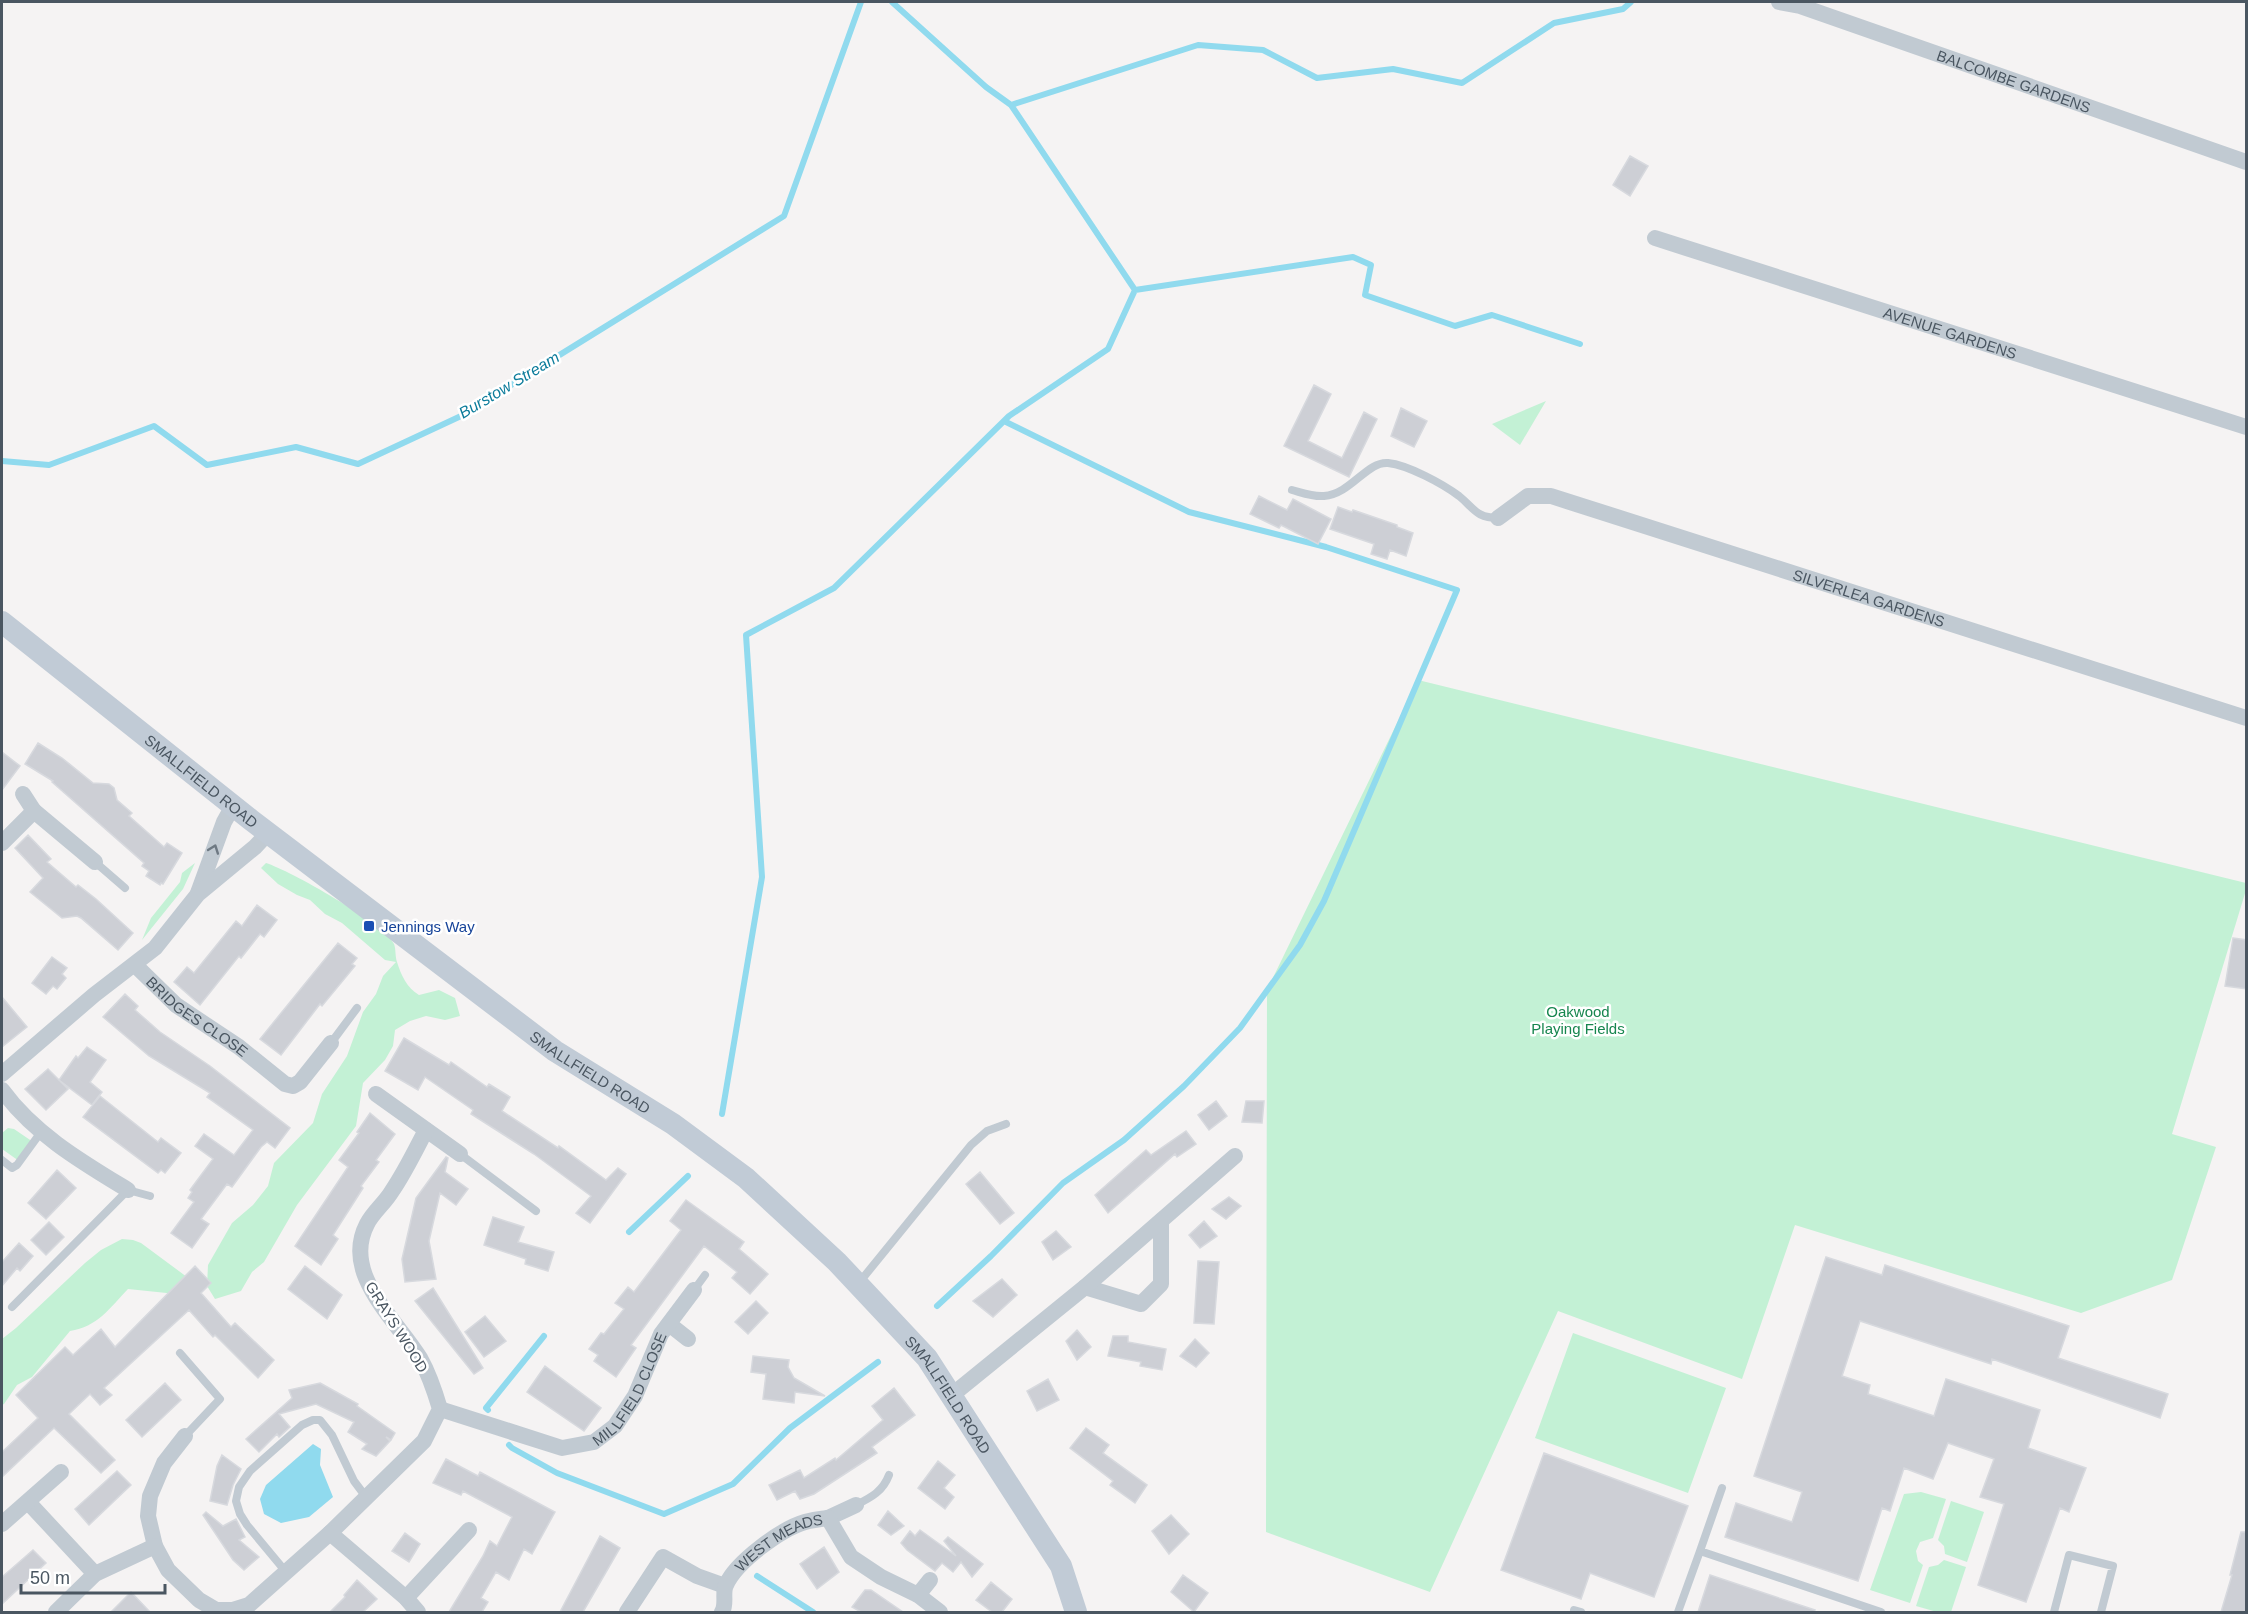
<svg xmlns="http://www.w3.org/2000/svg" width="2248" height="1614" viewBox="0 0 2248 1614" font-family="Arial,sans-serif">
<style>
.green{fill:#c3f1d5}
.water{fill:#90daee}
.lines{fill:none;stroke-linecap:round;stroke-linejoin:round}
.stream{stroke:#90daee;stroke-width:6}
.building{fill:#cdcfd5;stroke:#d7d9de;stroke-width:1.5}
.lane{stroke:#c1cad2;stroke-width:8}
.street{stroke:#c1cad2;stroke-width:16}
.secondary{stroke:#c1cbd6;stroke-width:22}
.oneway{stroke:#6e7983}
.transit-dot{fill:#1a4fb4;stroke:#fff;stroke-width:2}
.labels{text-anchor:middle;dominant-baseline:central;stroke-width:5;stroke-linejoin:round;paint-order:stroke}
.street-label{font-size:15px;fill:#4a5661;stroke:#fff}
.transit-label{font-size:15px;fill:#164399;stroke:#fff;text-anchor:start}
.park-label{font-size:15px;fill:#17864f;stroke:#fff}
.water-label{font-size:16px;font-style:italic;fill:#0c7c9b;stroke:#fff}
</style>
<rect width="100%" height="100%" fill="#f5f3f3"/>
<path class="green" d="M1546 401 1520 445 1492 424Z
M1418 680 2246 883V890L2172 1134 2216 1147 2172 1280 2081 1313 1795 1225 1742 1379 1558 1311 1430 1592 1266 1532 1267 990Z
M195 863 183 889 142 940 151 918 180 882 182 873Z
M266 863C289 870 385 924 394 944 396 949 395 956 397 962 401 975 407 988 419 995L439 990 455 998 460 1016 445 1020 426 1016 410 1021 395 1030 393 1046 385 1060 363 1083 356 1126 297 1205 264 1262 252 1272 241 1291 215 1299 207 1286 208 1265 232 1223 253 1205 268 1186 274 1163 313 1123 322 1094 347 1056 363 1012 376 994 383 976 396 962 385 960 342 923 325 914 310 900 297 895 278 884 261 868Z
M8 1128 14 1129 36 1144 27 1156 19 1161 2 1149V1133Z
M122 1239 133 1240 141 1243 191 1280 186 1295 128 1289C110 1308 97 1327 70 1331L32 1377 17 1385 4 1404 2 1405V1339L16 1328 85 1263 101 1250Z
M1573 1333 1726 1388 1688 1493 1535 1438Z
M1921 1492 1946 1499 1933 1538 1920 1542 1916 1551 1918 1561 1923 1565 1910 1603 1870 1590 1904 1494Z
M1951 1501 1984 1512 1967 1562 1945 1554 1944 1546 1938 1540Z
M1944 1560 1966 1567 1951 1612H1937L1916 1606 1929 1567 1938 1565Z"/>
<path class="water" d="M313 1444 321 1449 320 1465 333 1497 309 1517 281 1523 264 1514 260 1499 266 1485Z"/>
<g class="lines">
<path class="stream" d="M892 2 986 87 1011 105 1198 45 1263 50 1317 78 1393 69 1462 83 1554 23 1623 9 1631 2
M1011 105 1135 290 1353 257 1371 265 1365 295 1455 326 1492 315 1580 344
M2 461 49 465 154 426 207 465 296 447 358 464 461 416 784 216 861 2
M722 1114 762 877 746 635 834 588 1009 416 1108 349 1135 290
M629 1232 688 1176
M937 1306 991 1256 1063 1183 1124 1140 1184 1086 1240 1028 1300 945 1324 901 1457 590 1326 547 1189 512 1004 421
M488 1410 486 1408 544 1336
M509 1445 512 1448 557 1473 664 1514 733 1484 790 1428 878 1362
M757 1576 813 1612"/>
</g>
<path class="building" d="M1630 156 1648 166 1630 196 1613 185Z
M1314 385 1331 394 1308 441 1342 458 1364 412 1377 419 1349 477 1284 446Z
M1401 408 1427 421 1414 447 1391 436Z
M1259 496 1287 510 1293 499 1331 519 1318 544 1281 525 1279 528 1250 514Z
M1338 507 1352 512 1353 510 1397 525V527L1413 533 1406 556 1390 550 1387 559 1371 554 1374 544 1330 529Z
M38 743 62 758 93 783 109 784 114 788 117 800 132 813 129 816 164 847 167 843 182 853 163 884 161 883 160 885 146 876 149 871 142 866 144 863 52 782 53 781 25 764Z
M2 752 20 766 2 790Z
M28 835 51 859 47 862 76 887 78 885 96 899 133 933 118 950 81 918 77 916 62 918 30 892 43 878 15 848Z
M257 905 277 920 264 937 260 934 241 958 239 956 200 1005 174 982 187 967 194 973 236 921 242 926Z
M2233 938 2247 940V989L2225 986Z
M338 943 357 958 352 964 355 966 322 1006 320 1004 281 1055 260 1039Z
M52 957 67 968 62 974 66 978 57 989 53 986 46 994 32 983Z
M125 994 138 1006 135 1010 160 1032 210 1066 290 1128 275 1148 267 1142 261 1147 232 1187 227 1184 201 1219 209 1224 192 1248 171 1233 194 1202 188 1198 192 1192 190 1190 213 1159 195 1146 204 1134 234 1155 253 1130 207 1097 210 1093 149 1056 103 1017Z
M2 997 27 1027 2 1047Z
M404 1038 449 1065 451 1062 487 1087 489 1084 510 1097 502 1111 558 1148 559 1146 606 1180 618 1168 626 1174 590 1223 576 1213 591 1196 534 1154 471 1114 473 1110 425 1077 418 1090 385 1071Z
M87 1047 106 1060 90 1082 102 1092 92 1105 59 1080 76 1056 78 1058Z
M48 1069 68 1089 46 1110 25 1089Z
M100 1096 158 1142 161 1138 181 1153 165 1173 161 1170 158 1173 83 1117Z
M1216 1101 1227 1116 1209 1130 1198 1115Z
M1246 1101H1264L1262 1123 1242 1122Z
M370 1113 395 1134 376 1160 379 1162 361 1186 363 1188 333 1235 338 1239 321 1265 295 1246 348 1167 339 1160 359 1133 357 1132Z
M1186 1131 1196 1144 1177 1157 1175 1154 1108 1213 1095 1195 1146 1150 1151 1155Z
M446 1157 448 1158 445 1172 468 1189 456 1205 440 1193 429 1241 436 1279 405 1282 402 1259 416 1198Z
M57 1170 76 1188 46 1219 28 1203Z
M980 1172 1014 1213 1000 1224 966 1184Z
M1229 1197 1241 1206 1226 1219 1212 1209Z
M686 1200 744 1242 739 1249 768 1274 750 1294 732 1278 737 1272 704 1246 631 1345 636 1348 616 1377 594 1361 598 1355 589 1349 601 1333 604 1334 624 1309 615 1303 628 1287 634 1292 681 1230 670 1221Z
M493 1217 524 1227 518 1242 554 1252 548 1271 525 1264 526 1259 484 1245Z
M1204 1221 1217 1236 1200 1248 1189 1235Z
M49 1222 64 1237 46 1255 31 1240Z
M1056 1231 1071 1247 1053 1260 1042 1242Z
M19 1243 33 1256 20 1271 17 1268 2 1286V1262Z
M1826 1257 1882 1275 1885 1265 2069 1326 2058 1358 2168 1394 2160 1418 1992 1359 1991 1364 1860 1321 1842 1376 1870 1385 1868 1394 1934 1416 1946 1379 2040 1410 2028 1448 2086 1468 2069 1512 2060 1508 2026 1602 1978 1585 2004 1504 1980 1497 1994 1459 1948 1443 1933 1479 1904 1468 1890 1511 1882 1508 1858 1581 1725 1537 1736 1503 1792 1522 1802 1492 1754 1476Z
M1198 1261 1219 1262 1214 1324 1194 1323Z
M195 1266 211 1283 201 1293 231 1327 235 1323 274 1360 258 1378 215 1335 213 1337 189 1310 104 1388 112 1395 100 1405 90 1394 69 1414 115 1460 101 1473 54 1428 2 1477V1452L38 1418 16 1395 65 1347 73 1355 101 1329 115 1347Z
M305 1266 342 1295 327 1319 288 1289Z
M1002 1279 1017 1295 993 1317 973 1301Z
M433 1288 483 1368 474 1374 415 1301Z
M756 1301 768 1313 748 1334 735 1322Z
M485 1316 506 1341 484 1357 465 1332Z
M1077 1330 1091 1347 1077 1360 1066 1341Z
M1113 1336H1128V1342L1166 1349 1162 1370 1140 1366 1141 1362 1108 1356Z
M1195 1339 1209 1353 1196 1367 1180 1356Z
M753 1356 789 1360 788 1367 794 1378 825 1396 795 1392 794 1403 763 1399 766 1374 751 1372Z
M545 1366 601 1408 584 1431 527 1392Z
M1048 1379 1059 1400 1037 1411 1027 1391Z
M165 1383 181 1400 142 1437 126 1420Z
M320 1383 358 1404 357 1406 395 1433 391 1440 386 1437 390 1441 376 1456 362 1449 367 1444 348 1432 354 1422 316 1404 279 1414 290 1427 279 1437 277 1434 259 1452 246 1439 292 1398 289 1390Z
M894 1388 915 1415 872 1447 877 1453 814 1494 800 1499 795 1491 777 1500 769 1485 800 1470 804 1478 835 1458 836 1460 883 1420 872 1406Z
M1086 1428 1109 1445 1103 1453 1147 1485 1135 1503 1110 1485 1113 1481 1070 1448Z
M1544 1453 1688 1506 1654 1597 1590 1573 1581 1599 1501 1570Z
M222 1455 241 1469 233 1485 227 1505 210 1501 217 1466Z
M446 1459 478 1476 480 1472 555 1512 532 1554 524 1549 509 1580 496 1572 481 1598 488 1602 482 1612H449L483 1556 490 1541 497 1546 512 1517 463 1491 461 1495 433 1483Z
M938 1461 955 1475 944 1488 954 1497 945 1509 918 1488Z
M117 1471 131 1485 89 1525 75 1509Z
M888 1511 904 1526 891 1535 878 1525Z
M206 1512 223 1526 236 1519 245 1537 239 1540 259 1557 244 1570 233 1560 203 1515Z
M1171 1515 1189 1534 1169 1554 1152 1531Z
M920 1530 956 1556 944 1541 948 1537 983 1564 972 1577 961 1562 953 1572 942 1563 935 1571 907 1550 901 1543 910 1531 915 1536Z
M2241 1532H2247V1612H2221L2232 1575H2230Z
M405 1533 420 1544 409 1562 392 1551Z
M600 1536 620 1548 583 1612H560Z
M824 1547 839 1572 817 1589 800 1564Z
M33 1550 46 1563 2 1604V1577Z
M1183 1575 1208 1593 1194 1612 1171 1592Z
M1710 1575 1815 1610 1814 1612H1698Z
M357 1580 377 1599 363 1612H330L345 1597 344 1595Z
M991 1582 1012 1599 1002 1612H992L976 1600Z
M865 1590H871L903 1612H861L852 1607Z
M131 1592 150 1612H111Z"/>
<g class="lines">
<path class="lane" d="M1292 490C1303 493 1313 497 1324 496 1351 494 1367 461 1388 463 1408 465 1443 484 1459 496 1474 508 1476 518 1498 518
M95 862 125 888
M331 1043 357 1008
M460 1154 536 1211
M2 1160 12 1168 17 1165 41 1132
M858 1284 971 1145 987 1131 1006 1124
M694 1290 705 1275
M12 1307 128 1190 150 1196
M180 1353 220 1399 185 1436
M1722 1488 1700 1551 1881 1612
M856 1505C872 1497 883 1491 889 1475
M286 1572 247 1525 240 1514 236 1501 239 1487 250 1471 302 1425 313 1420H320L332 1435 354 1481 366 1497
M1574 1610 1581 1612
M1678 1612 1700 1551
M2054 1612 2069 1555 2113 1566 2101 1612"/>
<g class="street">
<path id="s1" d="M1779 2 1800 6 2246 162"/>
<path id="s2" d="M1655 238 2246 427"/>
<path id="s3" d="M1498 518 1528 496H1551L2246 718"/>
<path d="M23 794 34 811"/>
<path d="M2 843 34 811 95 862"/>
<path d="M198 893 224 822 233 806"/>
<path id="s4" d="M135 965 176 1005 239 1047 285 1084 293 1086 300 1082 331 1043"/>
<path d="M2 1074 94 995 155 948 198 894 255 847 268 833"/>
<path d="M2 1090C34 1134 82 1162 128 1190"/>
<path d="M376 1094 460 1154"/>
<path d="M1085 1287 1141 1304 1161 1284V1221"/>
<path d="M669 1324 688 1339"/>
<path d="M952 1395 1085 1287 1235 1156"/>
<path id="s5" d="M440 1409 562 1448 594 1442 615 1426 635 1396 661 1334 694 1290"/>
<path d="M185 1436 164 1463 150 1496 148 1516 155 1546 168 1570 199 1600 216 1610H233L249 1605 330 1533 424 1441 440 1409C435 1392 429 1374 420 1358 396 1319 341 1274 367 1224 373 1212 385 1203 392 1191 405 1172 415 1151 426 1130"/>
<path d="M28 1502 95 1574"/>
<path d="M828 1518 856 1505"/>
<path d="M2 1524 61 1472"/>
<path d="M330 1533 406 1598 418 1612"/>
<path d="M918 1595 930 1580"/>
<path d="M406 1598 469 1530"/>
<path d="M56 1612 95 1574 155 1546"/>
<path d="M627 1612 663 1557 697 1576 725 1586"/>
<path id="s6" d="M722 1612C727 1604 722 1593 726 1585 736 1562 781 1529 805 1522 812 1520 820 1519 828 1518L851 1557 881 1577 918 1595 940 1612"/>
</g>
<path class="secondary" id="s7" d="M2 622 251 820 555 1051 673 1124 746 1178 837 1262 927 1358 1061 1566 1076 1612"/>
</g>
<defs><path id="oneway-chevron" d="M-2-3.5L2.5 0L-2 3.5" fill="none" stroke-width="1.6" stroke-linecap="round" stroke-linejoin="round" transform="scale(1.5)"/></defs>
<use class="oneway" href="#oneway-chevron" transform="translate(214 849) rotate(-70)"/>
<rect class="transit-dot" x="363" y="920" width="12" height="12" rx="3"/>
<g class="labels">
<g class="street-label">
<text stroke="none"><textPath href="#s1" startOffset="248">BALCOMBE GARDENS</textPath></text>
<text stroke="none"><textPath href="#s2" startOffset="310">AVENUE GARDENS</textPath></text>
<text stroke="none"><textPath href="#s3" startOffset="394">SILVERLEA GARDENS</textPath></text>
<text stroke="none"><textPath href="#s7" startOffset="255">SMALLFIELD ROAD</textPath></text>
<text stroke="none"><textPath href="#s4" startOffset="81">BRIDGES CLOSE</textPath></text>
<text stroke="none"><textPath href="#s7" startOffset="741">SMALLFIELD ROAD</textPath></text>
<text transform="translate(397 1327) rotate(58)">GRAYS WOOD</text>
<text stroke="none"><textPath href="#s5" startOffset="226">MILLFIELD CLOSE</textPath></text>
<text stroke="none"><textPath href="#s7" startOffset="1227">SMALLFIELD ROAD</textPath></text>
<text stroke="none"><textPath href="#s6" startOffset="98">WEST MEADS</textPath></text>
</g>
<g class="transit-label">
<text x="381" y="926">Jennings Way</text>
</g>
<g class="park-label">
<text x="1578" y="1011">Oakwood<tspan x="1578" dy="17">Playing Fields</tspan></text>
</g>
<g class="water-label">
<text transform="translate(509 385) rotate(-31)">Burstow Stream</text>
</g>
</g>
<rect width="2248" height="1614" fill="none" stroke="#4a5661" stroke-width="6"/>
<path d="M21 1584v9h144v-9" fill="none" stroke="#4a5661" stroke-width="3"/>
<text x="30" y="1584" font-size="18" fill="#4a5661" stroke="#ffffff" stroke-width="4.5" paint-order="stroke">50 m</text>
</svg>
